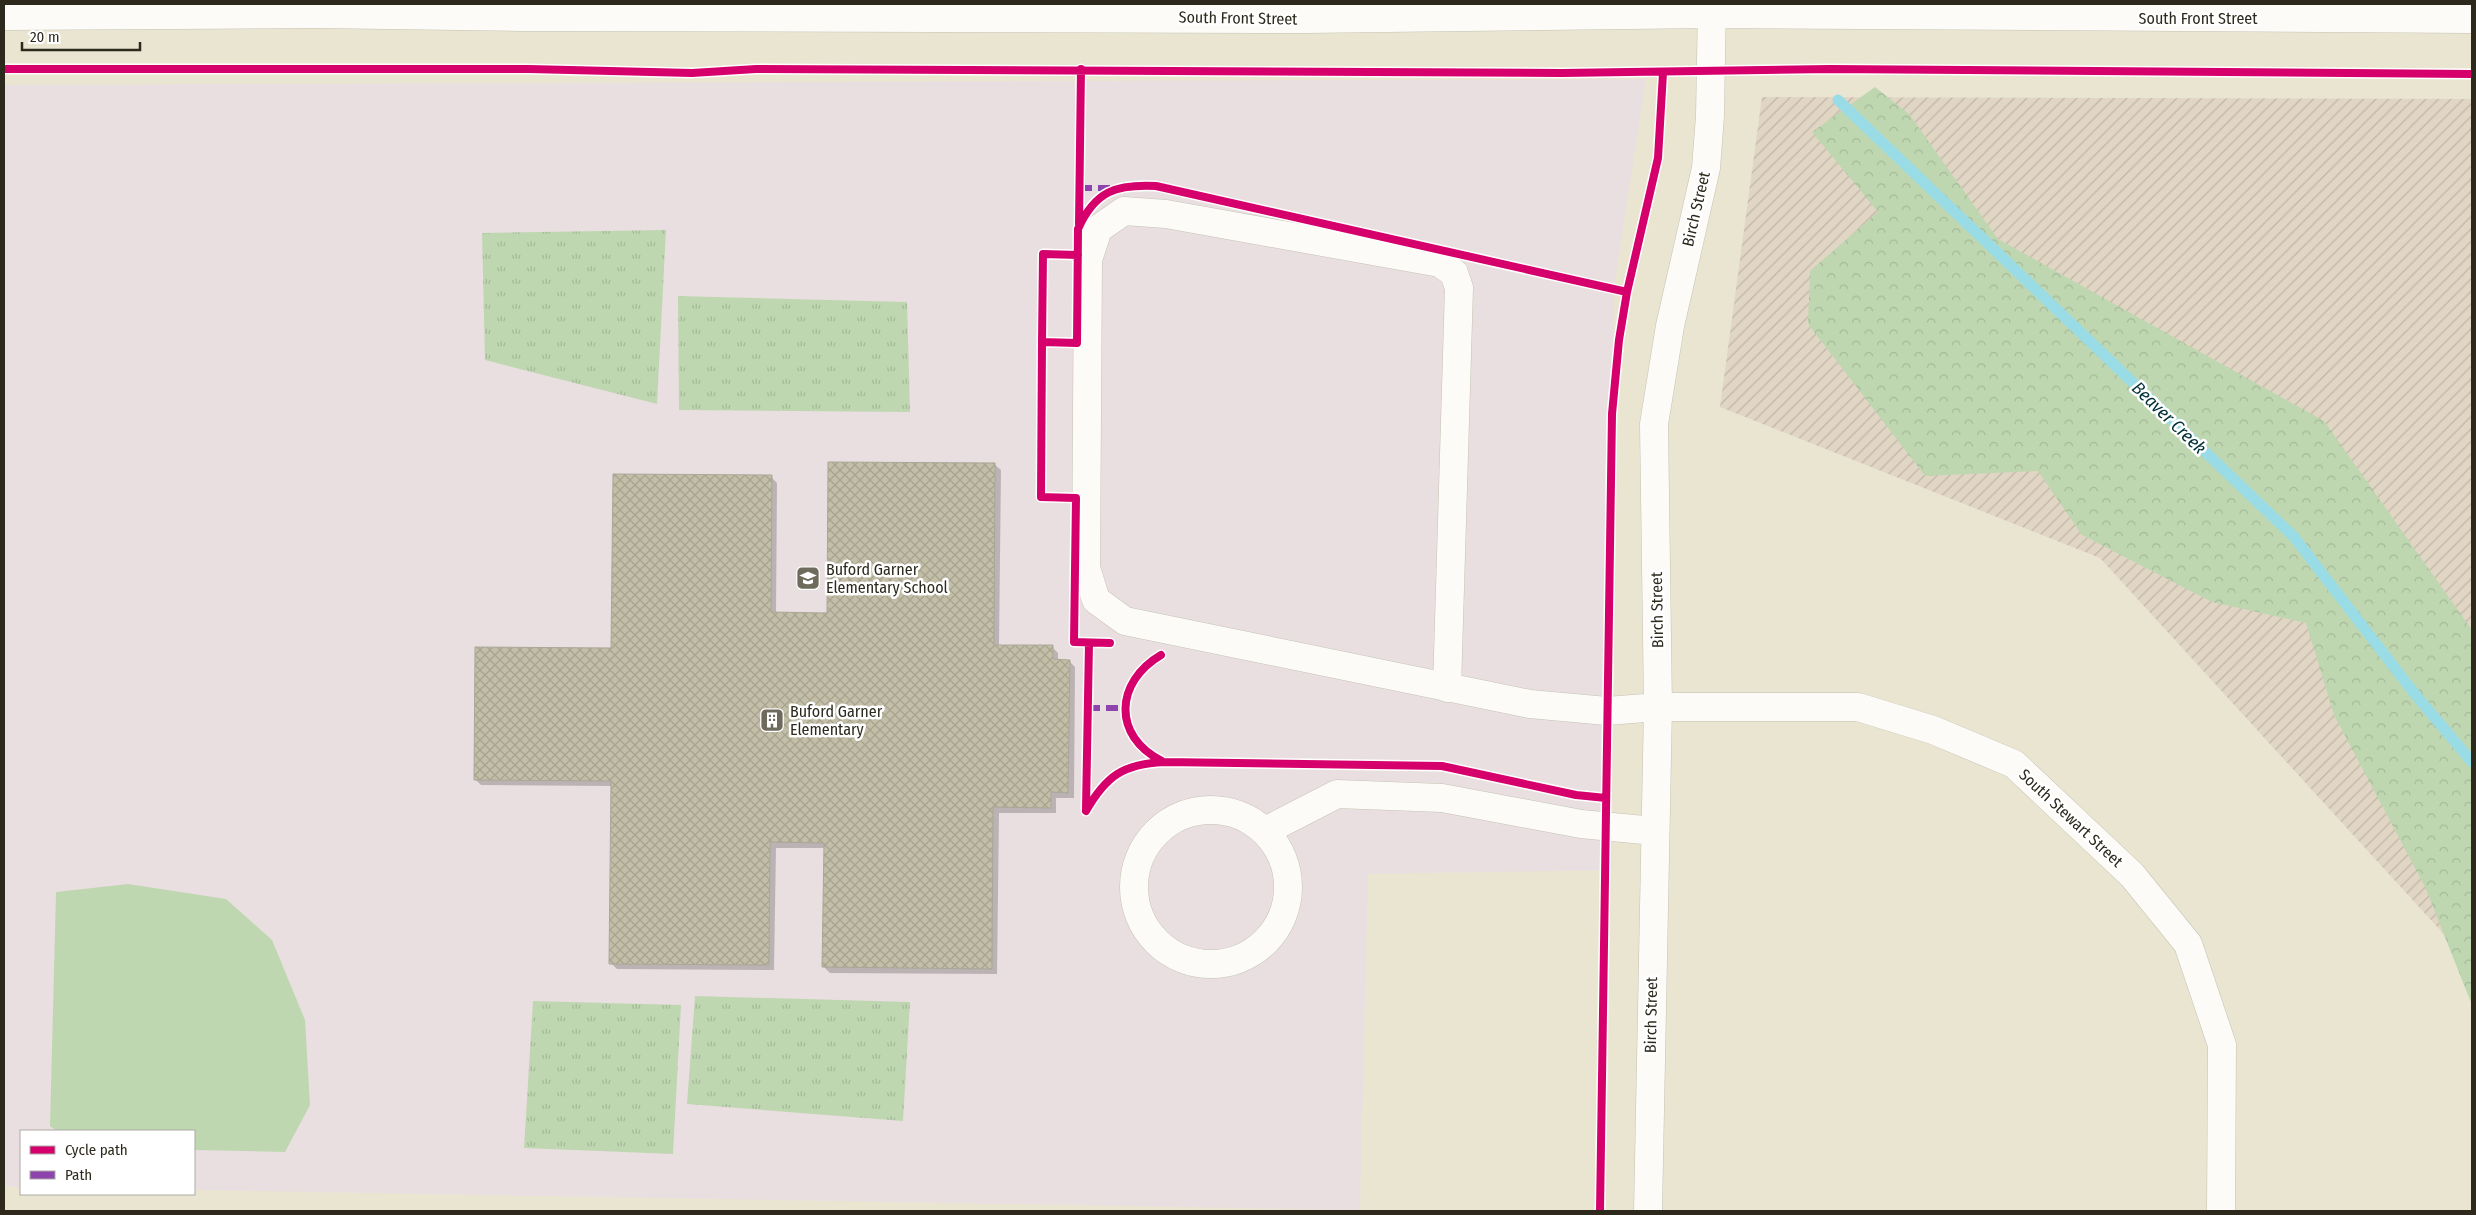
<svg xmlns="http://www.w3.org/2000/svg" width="2476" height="1215" viewBox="0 0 2476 1215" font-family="'Fira Sans Condensed',sans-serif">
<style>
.industrial{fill:url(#industrial-furrows)}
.education{fill:#eadfe0}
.green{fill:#bfd7b1}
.forest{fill:url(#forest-crowns)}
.park{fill:url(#park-tufts)}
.shadow{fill:#0003}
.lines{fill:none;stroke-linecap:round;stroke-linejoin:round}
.stream{stroke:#9adce5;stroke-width:11}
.building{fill:url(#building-cross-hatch);stroke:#aaa798}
.minor-casing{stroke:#c5c2b3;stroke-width:29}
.minor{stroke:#fcfbf8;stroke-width:28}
.quiet{stroke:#8e44ad;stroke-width:6;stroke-dasharray:12 6;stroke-linecap:butt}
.cycleway-casing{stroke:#fff;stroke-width:11}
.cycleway{stroke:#d6006c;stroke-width:8}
.labels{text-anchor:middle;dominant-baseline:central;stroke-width:5;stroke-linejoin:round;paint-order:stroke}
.street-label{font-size:16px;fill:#2d2a1d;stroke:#fff}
.poi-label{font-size:16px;fill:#2d2a1d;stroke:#fff;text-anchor:start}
.water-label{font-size:18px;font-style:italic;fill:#003039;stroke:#fff}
</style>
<defs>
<pattern id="industrial-furrows" width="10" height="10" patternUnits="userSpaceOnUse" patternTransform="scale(1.25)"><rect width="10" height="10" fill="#e1d5c4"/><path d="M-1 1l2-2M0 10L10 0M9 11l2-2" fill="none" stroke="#c1b7a8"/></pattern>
<pattern id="forest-crowns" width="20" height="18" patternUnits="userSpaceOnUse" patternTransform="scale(1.25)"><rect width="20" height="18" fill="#bfd7b1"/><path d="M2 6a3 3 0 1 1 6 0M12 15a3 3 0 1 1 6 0" fill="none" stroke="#a4b998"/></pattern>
<pattern id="park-tufts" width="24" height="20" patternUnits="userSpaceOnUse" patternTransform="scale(1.25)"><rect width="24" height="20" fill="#bfd7b1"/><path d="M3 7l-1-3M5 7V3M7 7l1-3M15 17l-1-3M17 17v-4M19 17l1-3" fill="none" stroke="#a4b998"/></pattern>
<pattern id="building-cross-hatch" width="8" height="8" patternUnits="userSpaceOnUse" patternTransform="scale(1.25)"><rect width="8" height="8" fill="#c3bea7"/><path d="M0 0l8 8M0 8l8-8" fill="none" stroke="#a8a38f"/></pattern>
</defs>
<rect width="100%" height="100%" fill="#e9e5d1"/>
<path class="industrial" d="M1762 97 2472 99V965L2100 558 1720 407Z"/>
<path class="education" d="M1646 79 1614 286 1612 870 1368 874 1360 1210 194 1190V1131H21V1187L4 1186V85Z"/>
<path class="green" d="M128 884 226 899 272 940 305 1020 310 1105 285 1152 194 1150V1131H57L50 1126 56 892Z"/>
<path class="forest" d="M1875 87 1909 114 1998 239 2324 421 2472 630V1005L2425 887 2334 715 2306 623 2212 602 2082 535 2038 471 1925 476 1808 324 1810 271 1878 212 1812 132Z"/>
<path class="park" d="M666 230 657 404 485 360 482 233Z
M678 296 907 302 910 412 679 410Z
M695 996 910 1002 903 1121 687 1104Z
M533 1001 681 1005 673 1154 524 1148Z"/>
<path class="shadow" d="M994 464 1001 470 999 646 1052 647 1058 653V661H1069L1075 667 1074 798H1056V813H999L997 974 830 973 824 967 825 848H776L774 970 617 969 611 963 612 786 481 785 475 779 613 650 771 477 777 483 776 614H828Z"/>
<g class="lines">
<path class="stream" d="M1838 100 2294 537 2414 693 2472 762"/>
</g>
<path class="building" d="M828 462 995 463 994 645H1053V659L1070 660 1068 793 1051 792V808L993 807 992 969 822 967 824 843 770 842 769 965 609 964 611 781 474 780 475 647 611 648 613 474 772 475 771 612 827 613Z"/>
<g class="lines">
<g class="minor-casing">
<path id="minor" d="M4 16 316 14 520 17 1307 19 1711 14 2472 19
M1447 688 1459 288 1454 273 1440 263 1166 214 1124 211 1098 229 1088 260 1086 568 1096 600 1125 621 1530 704 1607 711 1658 707H1858L1933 730 2014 764 2132 875 2188 944 2222 1045 2221 1211
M1134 887a77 77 0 1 1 154 0a77 77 0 1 1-154 0Z
M1265 831 1337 794 1442 798 1581 824 1654 831
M1648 1211 1658 707 1654 424 1670 326 1706 168 1710 116 1712 4"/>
</g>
<use href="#minor" class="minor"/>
<path class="quiet" d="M1080 188H1112
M1088 708H1126"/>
<g class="cycleway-casing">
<path id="cycleway" d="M4 69H529L692 73 756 69 1562 73 1830 69 2472 74
M1079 224 1081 69
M1042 342 1043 254 1078 255
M1110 643 1074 642 1076 498 1041 497 1042 342 1077 343 1078 229C1095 191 1116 184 1156 186L1627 292
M1161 655C1115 682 1112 736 1162 761
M1086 809 1089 643
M1086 811C1106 776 1123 764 1164 762L1442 766 1576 795 1606 798
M1600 1211 1612 414 1619 340 1627 292 1658 158 1663 73"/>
</g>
<use href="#cycleway" class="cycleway"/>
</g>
<defs>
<g id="school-square" transform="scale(1.25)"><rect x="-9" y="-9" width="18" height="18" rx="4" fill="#6f6b5c" stroke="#fff"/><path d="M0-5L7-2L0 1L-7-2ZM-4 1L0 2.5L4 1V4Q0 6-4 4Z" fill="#fff"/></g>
<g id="building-square" transform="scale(1.25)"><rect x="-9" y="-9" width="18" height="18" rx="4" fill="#6f6b5c" stroke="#fff"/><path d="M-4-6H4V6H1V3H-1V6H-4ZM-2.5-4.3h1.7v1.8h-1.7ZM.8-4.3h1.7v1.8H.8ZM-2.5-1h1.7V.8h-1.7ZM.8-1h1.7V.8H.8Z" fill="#fff"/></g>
</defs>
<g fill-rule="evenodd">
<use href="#school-square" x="808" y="578"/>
<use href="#building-square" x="772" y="720"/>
</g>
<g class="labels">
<g class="street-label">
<text transform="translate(1238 18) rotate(1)">South Front Street</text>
<text x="2198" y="18">South Front Street</text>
<text transform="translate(1696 209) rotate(-77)">Birch Street</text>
<text transform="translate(1657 610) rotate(-91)">Birch Street</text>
<text transform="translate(2071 818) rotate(43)">South Stewart Street</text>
<text transform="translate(1651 1015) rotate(-89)">Birch Street</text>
</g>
<g class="poi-label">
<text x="826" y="569">Buford Garner<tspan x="826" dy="18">Elementary School</tspan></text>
<text x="790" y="711">Buford Garner<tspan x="790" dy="18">Elementary</tspan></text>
</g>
<g class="water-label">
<text transform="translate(2169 418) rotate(44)">Beaver Creek</text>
</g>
</g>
<rect width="2476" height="1215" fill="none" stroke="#2d2a1d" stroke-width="10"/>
<rect x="20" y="1130" width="175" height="65" fill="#ffffff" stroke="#abaaa5"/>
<rect x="30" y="1146" width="25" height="8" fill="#d6006c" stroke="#abaaa5"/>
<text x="65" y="1155" font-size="15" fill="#2d2a1d">Cycle path</text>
<rect x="30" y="1171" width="25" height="8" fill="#8e44ad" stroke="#abaaa5"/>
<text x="65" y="1180" font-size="15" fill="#2d2a1d">Path</text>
<path d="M22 42v8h118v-8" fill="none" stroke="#2d2a1d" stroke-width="2.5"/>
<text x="30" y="42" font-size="15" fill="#2d2a1d" stroke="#ffffff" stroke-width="4" paint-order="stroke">20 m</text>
</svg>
